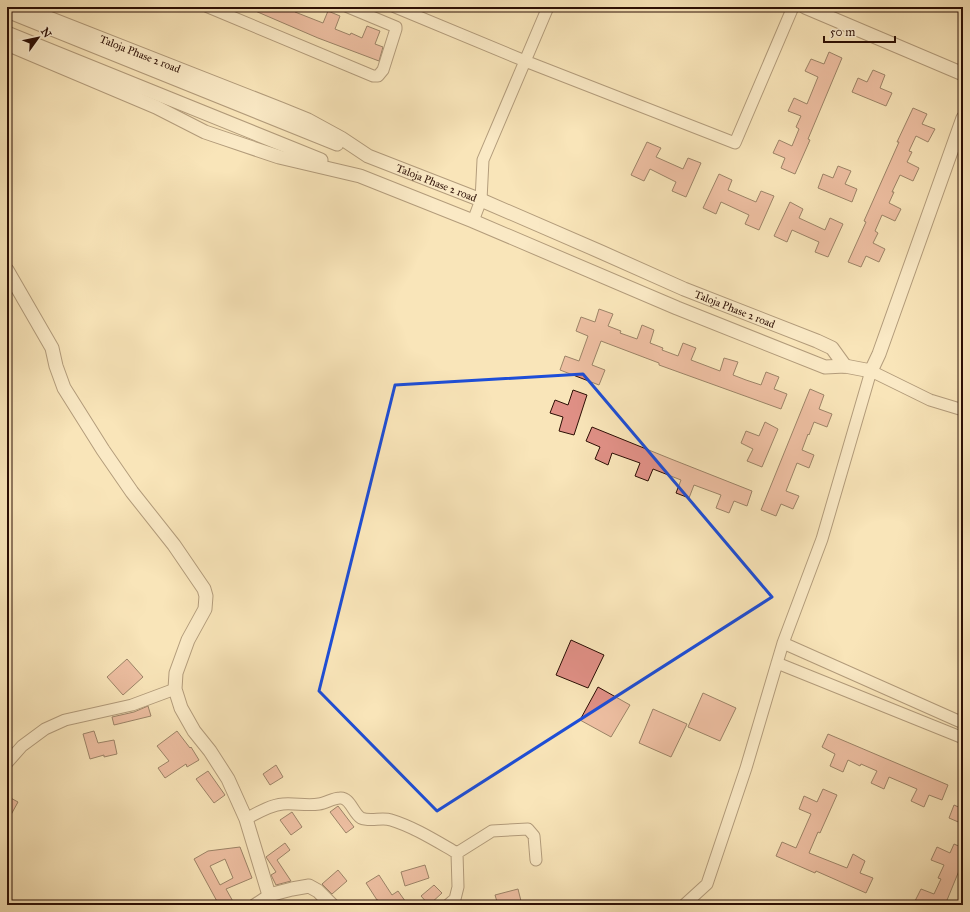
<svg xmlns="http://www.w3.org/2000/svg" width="970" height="912" viewBox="0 0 970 912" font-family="'IM FELL Great Primer',serif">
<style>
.building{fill:#e09086;stroke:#2b0e04;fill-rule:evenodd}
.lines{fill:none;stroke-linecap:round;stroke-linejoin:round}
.minor-casing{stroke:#5e4431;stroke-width:13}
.tertiary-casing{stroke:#5e4431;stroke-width:15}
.minor{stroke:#fbeed2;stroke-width:11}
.tertiary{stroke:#fbeed2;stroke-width:13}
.marked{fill:none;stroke:#1d4ed8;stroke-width:3;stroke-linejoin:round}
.labels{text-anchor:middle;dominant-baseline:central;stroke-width:3;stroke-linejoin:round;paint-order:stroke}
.street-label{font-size:11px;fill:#2b0e04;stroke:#fbeed2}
</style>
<rect width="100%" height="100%" fill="#f9e5b9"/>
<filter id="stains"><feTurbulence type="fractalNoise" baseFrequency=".005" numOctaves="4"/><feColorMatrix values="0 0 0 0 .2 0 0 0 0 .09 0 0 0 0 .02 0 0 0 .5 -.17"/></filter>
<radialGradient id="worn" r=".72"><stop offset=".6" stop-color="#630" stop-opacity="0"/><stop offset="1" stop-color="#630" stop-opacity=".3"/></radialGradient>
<path class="building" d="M246 7H297L295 12 323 23 328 11 340 16 335 29 350 35 351 33 362 38 367 26 380 31 375 44 383 47 379 61 318 38Z
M829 52 842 58 808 139 810 140 795 174 781 168 785 158 773 153 779 140 792 146 799 129 796 127 801 116 788 111 794 98 807 104 818 77 805 71 811 59 824 64Z
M873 70 885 75 880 88 892 93 886 106 852 92 858 78 867 82Z
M913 108 927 114 922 124 935 129 928 142 916 136 909 151 912 152 907 162 919 168 913 181 900 175 892 192H894L889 203 901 209 895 221 882 215 875 231 878 233 873 243 885 249 879 262 866 256 861 267 848 262 866 222 864 221 899 142H897Z
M647 142 661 148 656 157 683 169 688 158 701 163 686 197 672 191 676 182 650 169 644 181 631 175Z
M838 166 851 171 845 184 857 189 852 202 818 188 823 174 833 178Z
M719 174 732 180 728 190 756 202 761 191 774 196 759 230 745 224 749 215 721 202 716 214 703 208Z
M790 202 803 209 799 218 825 230 830 218 843 224 828 257 815 252 819 242 792 230 787 242 774 236Z
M599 309 613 314 608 326 621 331 620 333 637 339 642 325 654 330 650 343 663 348 662 350 678 356 683 343 696 348 691 360 720 371 724 358 738 362 733 375 746 380 761 385 766 372 779 377 774 389 787 394 781 409 659 365V363L601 341 592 365 605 370 599 385 560 370 565 356 579 361 588 336 576 331 581 317 595 322Z
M810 389 824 395 819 409 832 414 827 427 814 422 809 435 808 434 802 450 814 455 809 468 797 463 786 491 799 496 793 509 781 504 776 516 761 510Z
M573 390 587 395 574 435 559 431 563 417 550 413 555 400 568 405Z
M765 422 778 429 762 467 747 461 753 449 741 443 746 431 759 436Z
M592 427 671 459 752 491 747 506 734 501 729 513 716 508 721 495 694 485 689 498 676 493 681 480 653 469 648 481 635 476 640 463 612 453 608 465 595 459 600 447 586 441Z
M571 640 604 655 588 688 556 675Z
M127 659 143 677 123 695 107 677Z
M598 687 630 705 611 737 580 720Z
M703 693 736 708 720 741 688 727Z
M148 706 151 716 114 725 112 717 134 712Z
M653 709 687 724 671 757 639 743Z
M94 731 98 743 114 740 117 754 104 757V755L90 759 83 734Z
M177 731 190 748 191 747 199 760 187 767 186 764 165 778 158 768 169 761 157 746Z
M828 734 948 785 942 800 929 795 924 807 911 801 917 789 889 777 884 789 871 783 877 771 861 764 860 766 848 760 843 772 830 766 835 754 822 747Z
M276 765 283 777 270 785 263 774Z
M208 771 225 795 214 803 196 779Z
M823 789 837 795 820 833 818 832 809 853 847 868 853 854 865 861 860 873 873 878 866 893 816 871 815 873 776 856 782 842 796 848 811 814 799 809 804 796 817 802Z
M7 796 18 802 7 822Z
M954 805 963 809V824L949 818Z
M338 806 354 827 346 833 330 812Z
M292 812 302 827 291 835 280 820Z
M285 843 290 850 277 860 291 881 276 885 271 875 276 872 266 857Z
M954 844 963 848V861L945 905H924L915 901 921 889 934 894 941 879 938 878 944 865 931 860 937 847 950 853Z
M240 847 252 878 226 889 235 905H219L194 859 208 851ZM225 859 233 878 220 885 210 866Z
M425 865 429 878 405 886 401 872Z
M338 870 347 881 332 894 322 884Z
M379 875 392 895 398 891 408 905H382L378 900H377L366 883Z
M434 885 442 893 429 905 421 896Z
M518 889 522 905H498L495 895Z"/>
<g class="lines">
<g class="minor-casing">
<path id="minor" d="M208 7 373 76H378L383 70 396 29V27L348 7
M395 7 525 61 735 143 793 7
M473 221 481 200 483 160 548 7
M783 643 963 723
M777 663 963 738
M7 763 22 746 45 729 65 720 132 705 175 689
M246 819C257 813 270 805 283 804 295 803 307 806 319 804 326 803 333 798 340 798 350 797 353 813 361 818 370 822 382 817 391 820 414 827 436 841 457 853L458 887 455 899 448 905
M457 853 492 831 528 829 534 836 536 860
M254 905 269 895
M684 905 707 884 746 768 783 643 822 539 871 371 930 400 963 410"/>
</g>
<g class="tertiary-casing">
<g id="tertiary">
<path id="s1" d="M21 7 281 109 308 120 341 138 368 156 481 200 601 252 684 289 817 341 832 348 845 366"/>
<path d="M805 7 963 74"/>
<path d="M7 11 337 144"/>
<path d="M7 33 321 160"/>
<path d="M7 44 156 107 205 132 279 157 360 176 473 221 677 308 825 367 845 366 871 371 879 354 963 118"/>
<path d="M7 270 52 348 56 366 64 388 103 450 132 492 174 545 204 589 206 596 205 609 188 640 176 673 175 689 181 708 194 731 210 751 228 779 246 819 269 895 292 889 309 886 318 891 332 905"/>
</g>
</g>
<use href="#minor" class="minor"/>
<use href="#tertiary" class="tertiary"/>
</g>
<path d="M0 0H970V912H0ZM583 374 772 597 437 811 319 691 395 385Z" fill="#f9e5b9" fill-opacity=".55" fill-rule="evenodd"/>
<path class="marked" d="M583 374 772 597 437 811 319 691 395 385Z"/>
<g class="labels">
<g class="street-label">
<text stroke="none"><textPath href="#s1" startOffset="128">Taloja Phase 2 road</textPath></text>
<text stroke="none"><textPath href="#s1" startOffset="452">Taloja Phase 2 road</textPath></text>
<text stroke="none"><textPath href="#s1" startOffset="776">Taloja Phase 2 road</textPath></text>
</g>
</g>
<rect width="970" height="912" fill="none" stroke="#f9e5b9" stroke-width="24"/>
<rect x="8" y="8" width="954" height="896" fill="none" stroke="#2b0e04" stroke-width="2"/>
<rect x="12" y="12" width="946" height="888" fill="none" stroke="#2b0e04"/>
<g transform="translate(38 38) rotate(57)" stroke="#fbeed2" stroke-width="3" paint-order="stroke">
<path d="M0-3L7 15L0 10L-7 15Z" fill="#2b0e04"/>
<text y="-6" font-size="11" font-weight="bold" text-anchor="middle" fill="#2b0e04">N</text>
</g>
<path d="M824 36v6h71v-6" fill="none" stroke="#2b0e04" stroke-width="2"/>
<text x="830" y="36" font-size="12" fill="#2b0e04" stroke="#fbeed2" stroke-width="3" paint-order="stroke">50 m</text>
<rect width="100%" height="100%" filter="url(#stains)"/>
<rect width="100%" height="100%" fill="url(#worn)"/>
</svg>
